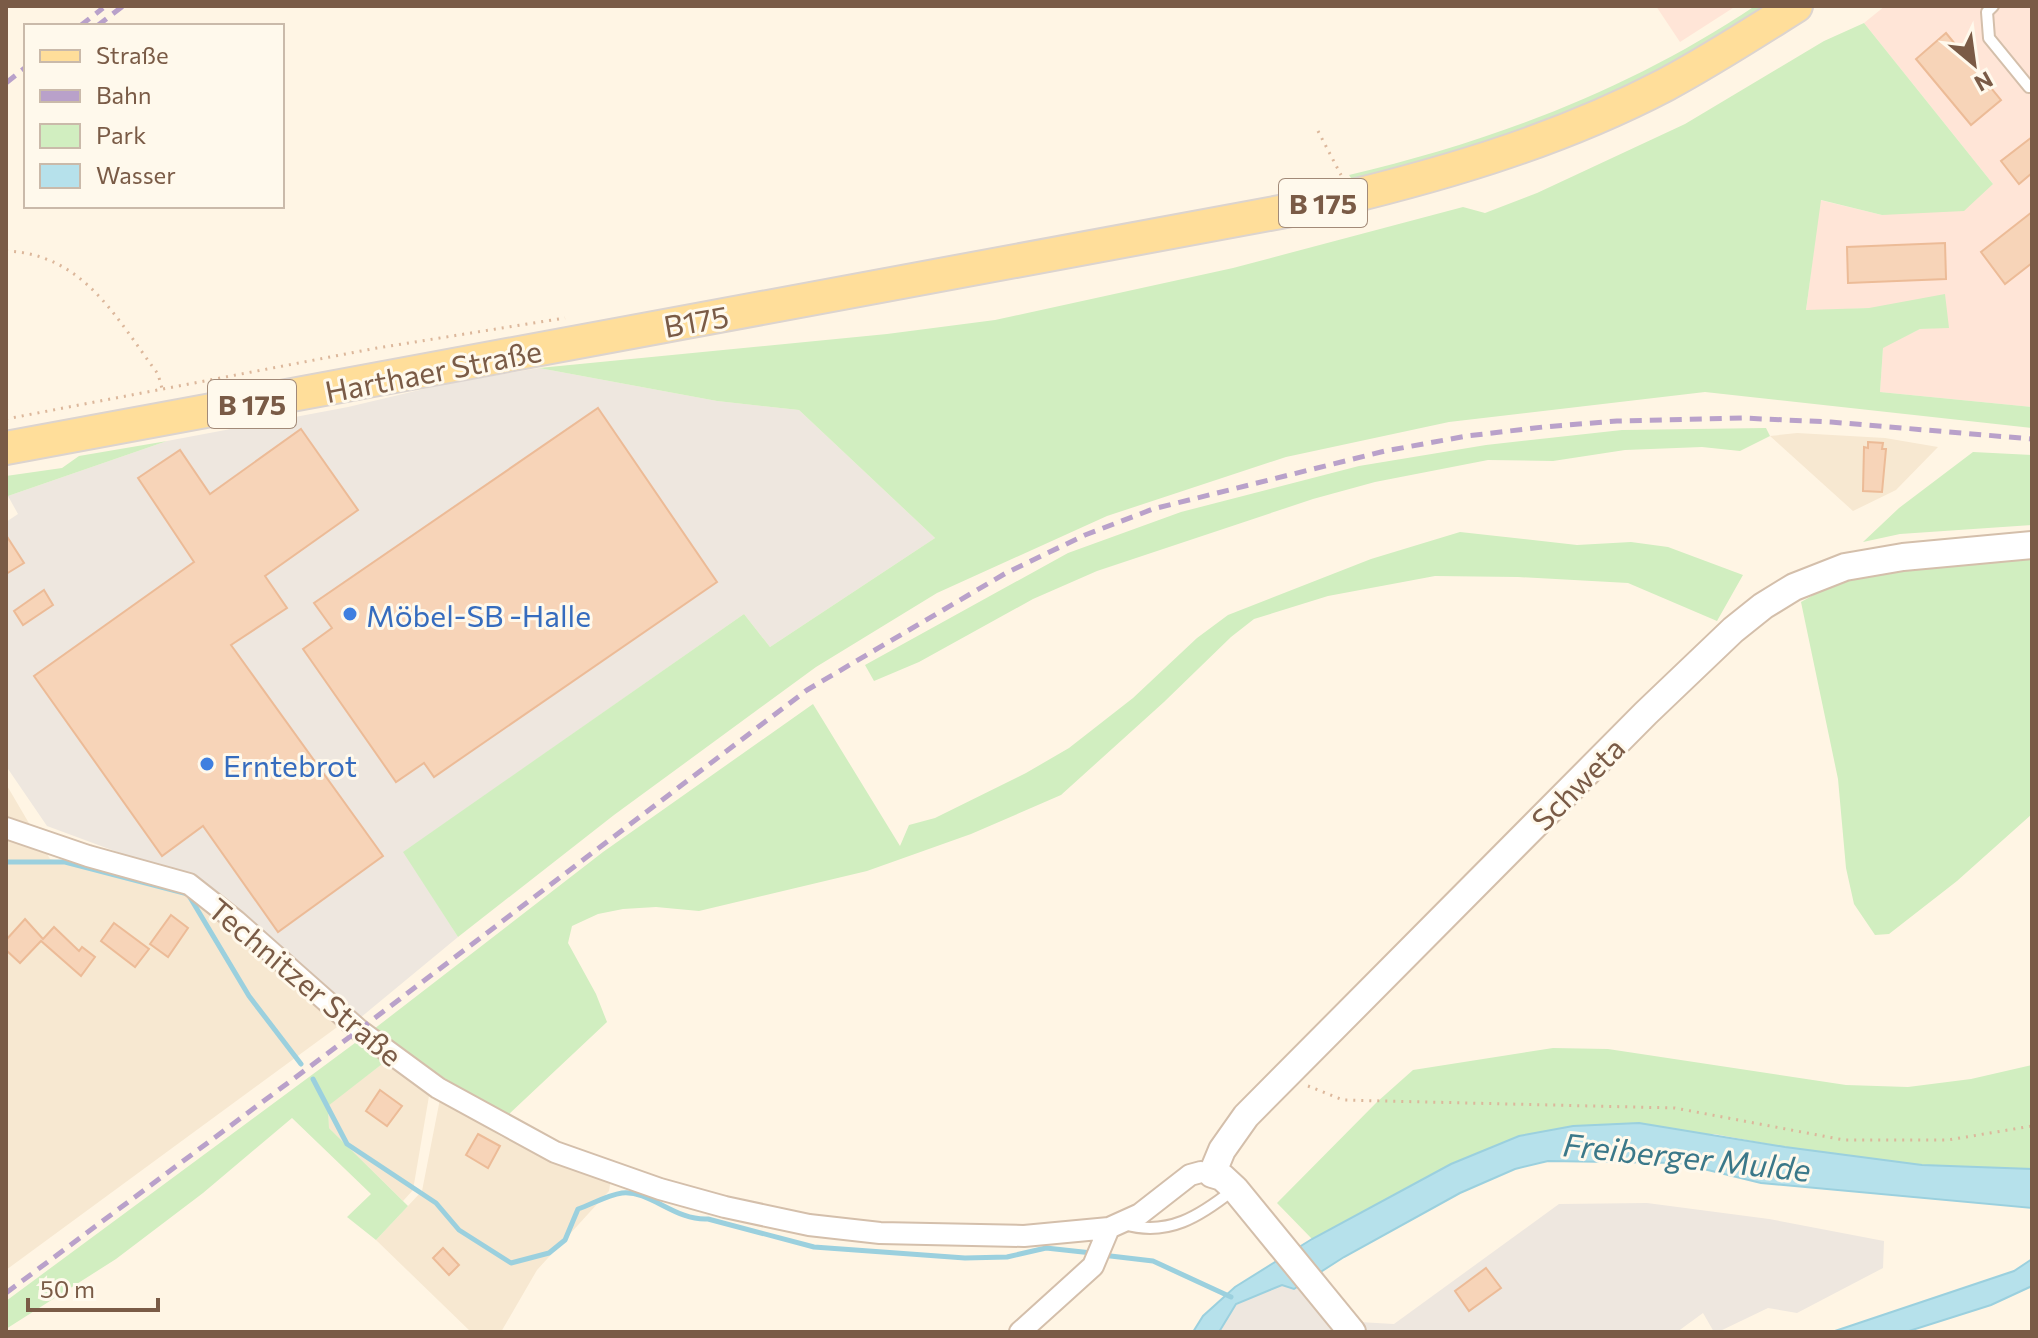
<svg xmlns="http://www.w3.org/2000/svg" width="2038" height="1338" viewBox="0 0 2038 1338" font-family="Commissioner,sans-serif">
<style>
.residential{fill:#f7e8d1}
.commercial{fill:#ffe5d7}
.industrial{fill:#eee7df}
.green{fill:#d1eec0}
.water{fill:#b6e1eb;stroke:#9bd0de;stroke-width:2}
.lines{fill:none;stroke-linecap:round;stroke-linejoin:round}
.stream{stroke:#9bd0de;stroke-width:5}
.building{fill:#f7d4b8;stroke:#ecbb97;stroke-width:2}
.service-casing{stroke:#d4bfab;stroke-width:14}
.minor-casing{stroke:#d4bfab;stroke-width:24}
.tertiary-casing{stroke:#d4bfab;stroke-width:30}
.primary-casing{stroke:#dcd4cf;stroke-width:36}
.path{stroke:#dcb79b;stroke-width:3;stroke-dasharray:2 6;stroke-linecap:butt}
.service{stroke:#fff;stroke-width:10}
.minor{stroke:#fff;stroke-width:20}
.tertiary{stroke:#fff;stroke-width:26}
.primary{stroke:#ffde9a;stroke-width:32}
.rail{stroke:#b9a1ca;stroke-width:5;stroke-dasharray:12 8;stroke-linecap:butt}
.shop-dot{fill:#3f7fe0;stroke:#fff9ec;stroke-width:3}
.labels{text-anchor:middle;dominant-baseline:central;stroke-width:6;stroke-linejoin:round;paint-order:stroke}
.shield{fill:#fff9ec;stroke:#a28a78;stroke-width:2}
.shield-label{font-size:28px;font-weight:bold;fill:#7a5b46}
.street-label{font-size:30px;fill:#7a5b46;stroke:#fff9ec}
.shop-label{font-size:30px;fill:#366cbe;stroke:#fff9ec;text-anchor:start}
.water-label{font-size:32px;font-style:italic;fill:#3b7889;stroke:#fff9ec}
</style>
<rect width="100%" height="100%" fill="#fff5e4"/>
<path class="residential" d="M1797 433 1885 438 1938 447 1896 490 1853 511 1770 436Z
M6 784 50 859 176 887 202 902 340 1025 6 1270Z
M386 1061 429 1096 413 1190 403 1201 329 1128 328 1105Z
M440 1099 502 1137 611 1179 609 1191 537 1270 501 1332H471L376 1240 422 1191Z"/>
<path class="commercial" d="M1656 6H1736L1680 42Z
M1885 6H2032V407L1880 392 1883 347 1920 329 1949 327 1869 308 1806 311 1820 200 1882 215 1993 184 1864 23Z"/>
<path class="industrial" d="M539 368 717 401 799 410 935 538 770 647 744 614 404 852 458 937 360 1018 199 880 178 870 147 863 47 826 6 766V522L18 514 8 496 167 441 348 407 445 384Z
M1647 1203 1769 1219 1884 1241 1883 1268 1797 1313 1768 1308 1718 1332H1714L1703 1313 1677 1332H1219L1236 1304 1282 1285 1295 1289 1322 1271 1359 1322 1394 1324 1559 1204Z"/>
<path class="green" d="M1755 6H1778L1714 45 1545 126 1355 184 1349 175C1494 141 1631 89 1755 6Z
M1864 23 1993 184 1964 211 1882 215 1821 200 1806 310 1869 308 1945 294 1949 328 1920 329 1883 348 1880 392 2032 407V428L1705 392 1449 422 1286 457 1107 516 937 593 816 667 614 815 458 937 403 852 744 614 770 647 935 538 799 410 717 401 539 368 887 334 995 320 1233 268 1463 207 1485 213 1537 193 1685 124 1824 41Z
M1766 428 1770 436 1740 451 1702 447 1625 450 1553 461 1488 460 1375 482 1313 499 1097 571 1033 599 919 662 874 681 865 665 1068 553 1181 512 1359 466 1486 445 1622 430Z
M167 441 8 496 6 492V476L62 468 79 456Z
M1973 452 2032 455V525L1900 534 1863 542 1899 508Z
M1460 532 1577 545 1631 542 1668 547 1743 575 1717 621 1628 583 1518 577 1435 576 1328 596 1254 619 1231 637 1164 702 1061 795 971 834 867 871 699 911 656 907 623 909 598 914 572 926 568 943 596 994 607 1022 506 1117 411 1057 374 1029 603 852 813 704 900 846 909 825 935 818 1026 773 1069 748 1133 698 1197 638 1228 615 1371 559Z
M2032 557V814L1957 881 1889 934 1875 935 1854 904 1846 868 1838 779 1801 602C1869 560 1955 562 2032 557Z
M359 1040 386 1061 328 1106 329 1128 408 1206 376 1240 347 1217 371 1194 292 1118 203 1193 116 1259 6 1329V1301Z
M1553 1048 1608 1049 1846 1085 1908 1087 1971 1079 2032 1065V1169L1922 1165 1785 1147 1714 1134 1519 1136 1451 1164 1312 1239 1277 1203 1377 1102 1413 1070Z"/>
<path class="water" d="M1639 1123 1785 1147 1922 1165 2032 1169V1208L1761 1183 1679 1163 1548 1161 1515 1169 1460 1193 1344 1257 1294 1289 1282 1285 1236 1304 1219 1332H1193L1203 1316 1235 1287 1312 1239 1451 1164 1519 1136 1573 1126Z
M2032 1259V1286L1991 1305 1906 1332H1832L2014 1271Z"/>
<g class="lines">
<path class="stream" d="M6 862H65L188 894 249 996 301 1064
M313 1079 347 1144 436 1203 459 1230 511 1263 549 1253 565 1240 578 1209C592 1204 608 1195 622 1193 650 1190 675 1221 708 1219L814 1247 965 1258 1007 1257 1046 1248 1092 1253
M1102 1255 1153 1261 1231 1297"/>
</g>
<path class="building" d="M1946 33 2001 100 1971 125 1916 59Z
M2032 137V173L2019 184 2001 161Z
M2032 212V263L2005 284 1981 252Z
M1945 243 1946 279 1848 283 1847 247Z
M598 408 717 582 434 777 424 763 396 782 303 649 332 628 314 603Z
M301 429 358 510 265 576 287 608 231 645 383 856 278 932 203 826 162 856 34 676 194 562 138 478 180 450 210 494Z
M1868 442 1883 443 1882 449H1886L1882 492 1863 491 1864 447 1868 448Z
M6 535 24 563 6 574Z
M44 590 53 605 23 625 14 611Z
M171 915 188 928 168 957 150 944Z
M25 919 43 939 54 927 79 951 82 947 95 957 81 976 41 941 20 963 6 950V940Z
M114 923 149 949 135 967 101 941Z
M380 1090 402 1106 387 1126 366 1111Z
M478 1134 500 1146 488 1168 466 1155Z
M443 1248 459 1265 449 1275 433 1258Z
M1486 1268 1501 1288 1469 1311 1455 1291Z"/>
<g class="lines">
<g class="service-casing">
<path id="service" d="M1993 6 1987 12 1989 38 2029 87 2032 86
M1124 1224C1168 1237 1200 1216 1233 1190"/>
</g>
<g class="minor-casing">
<path id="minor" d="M6 828 88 856 189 884 236 921 359 1030 438 1088 555 1152 660 1189 725 1207 809 1225 880 1233 1024 1236 1109 1228 1140 1214 1190 1175 1201 1172 1212 1174
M1020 1332 1093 1266 1109 1228"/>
</g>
<g class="tertiary-casing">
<path id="tertiary" d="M1352 1332 1235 1189 1222 1177 1212 1174 1222 1150 1246 1116 1646 713 1733 630 1763 606 1794 587 1845 567 1903 557 2032 545"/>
</g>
<g class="primary-casing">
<path id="primary" d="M6 448 1307 207C1431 178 1552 144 1665 85 1710 61 1753 33 1796 6"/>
</g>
<path class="path" d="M1318 131 1341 175
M6 251C84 254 116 318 158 374L163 392
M6 419 377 348 565 318
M1308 1086 1343 1100 1675 1108 1844 1140H1948L2032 1126"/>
<use href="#service" class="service"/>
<use href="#minor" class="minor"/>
<use href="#tertiary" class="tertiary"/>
<use href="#primary" class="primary"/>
<path class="rail" d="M80 26 103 8
M97 26 123 6
M6 83 26 67
M6 1293 359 1030 807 690 1006 573 1085 535 1153 509 1385 451 1467 436 1543 427 1617 421 1742 418 1831 422 2032 439"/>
</g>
<g class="shop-dot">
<circle cx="350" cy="614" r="8"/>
<circle cx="207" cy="764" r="8"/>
</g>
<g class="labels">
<g class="shield">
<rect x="1279" y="179" width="88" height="48" rx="6"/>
<rect x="208" y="380" width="88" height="48" rx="6"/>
</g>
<g class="shield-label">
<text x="1323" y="203">B 175</text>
<text x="252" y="404">B 175</text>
</g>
<g class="street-label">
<text transform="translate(696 320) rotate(-10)">B175</text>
<text transform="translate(433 370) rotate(-11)">Harthaer Straße</text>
<text transform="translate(1577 783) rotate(-45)">Schweta</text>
<text transform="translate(306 981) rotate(40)">Technitzer Straße</text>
</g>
<g class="shop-label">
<text x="366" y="614">Möbel-SB -Halle</text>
<text x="223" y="764">Erntebrot</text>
</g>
<g class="water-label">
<text transform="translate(1687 1156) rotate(6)">Freiberger Mulde</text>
</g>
</g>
<rect width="2038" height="1338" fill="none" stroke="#7a5b46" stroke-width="16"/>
<rect x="24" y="24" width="260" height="184" fill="#fff9ec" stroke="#cabaaa" stroke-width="2"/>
<rect x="40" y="50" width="40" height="12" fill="#ffde9a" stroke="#cabaaa" stroke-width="2"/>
<text x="96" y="64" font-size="24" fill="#7a5b46">Straße</text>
<rect x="40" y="90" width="40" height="12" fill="#b9a1ca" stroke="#cabaaa" stroke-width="2"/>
<text x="96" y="104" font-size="24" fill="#7a5b46">Bahn</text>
<rect x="40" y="124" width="40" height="24" fill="#d1eec0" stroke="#cabaaa" stroke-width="2"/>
<text x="96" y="144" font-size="24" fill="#7a5b46">Park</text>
<rect x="40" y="164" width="40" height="24" fill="#b6e1eb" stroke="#cabaaa" stroke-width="2"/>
<text x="96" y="184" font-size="24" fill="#7a5b46">Wasser</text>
<g transform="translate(1974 64) rotate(151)" stroke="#fff9ec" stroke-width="6" paint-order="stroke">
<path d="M0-6L14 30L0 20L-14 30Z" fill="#7a5b46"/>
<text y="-12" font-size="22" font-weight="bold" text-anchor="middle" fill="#7a5b46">N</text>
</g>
<path d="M28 1298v12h130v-12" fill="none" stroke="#7a5b46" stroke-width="4"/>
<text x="40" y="1298" font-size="24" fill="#7a5b46" stroke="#fff9ec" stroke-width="6" paint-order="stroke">50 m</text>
</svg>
